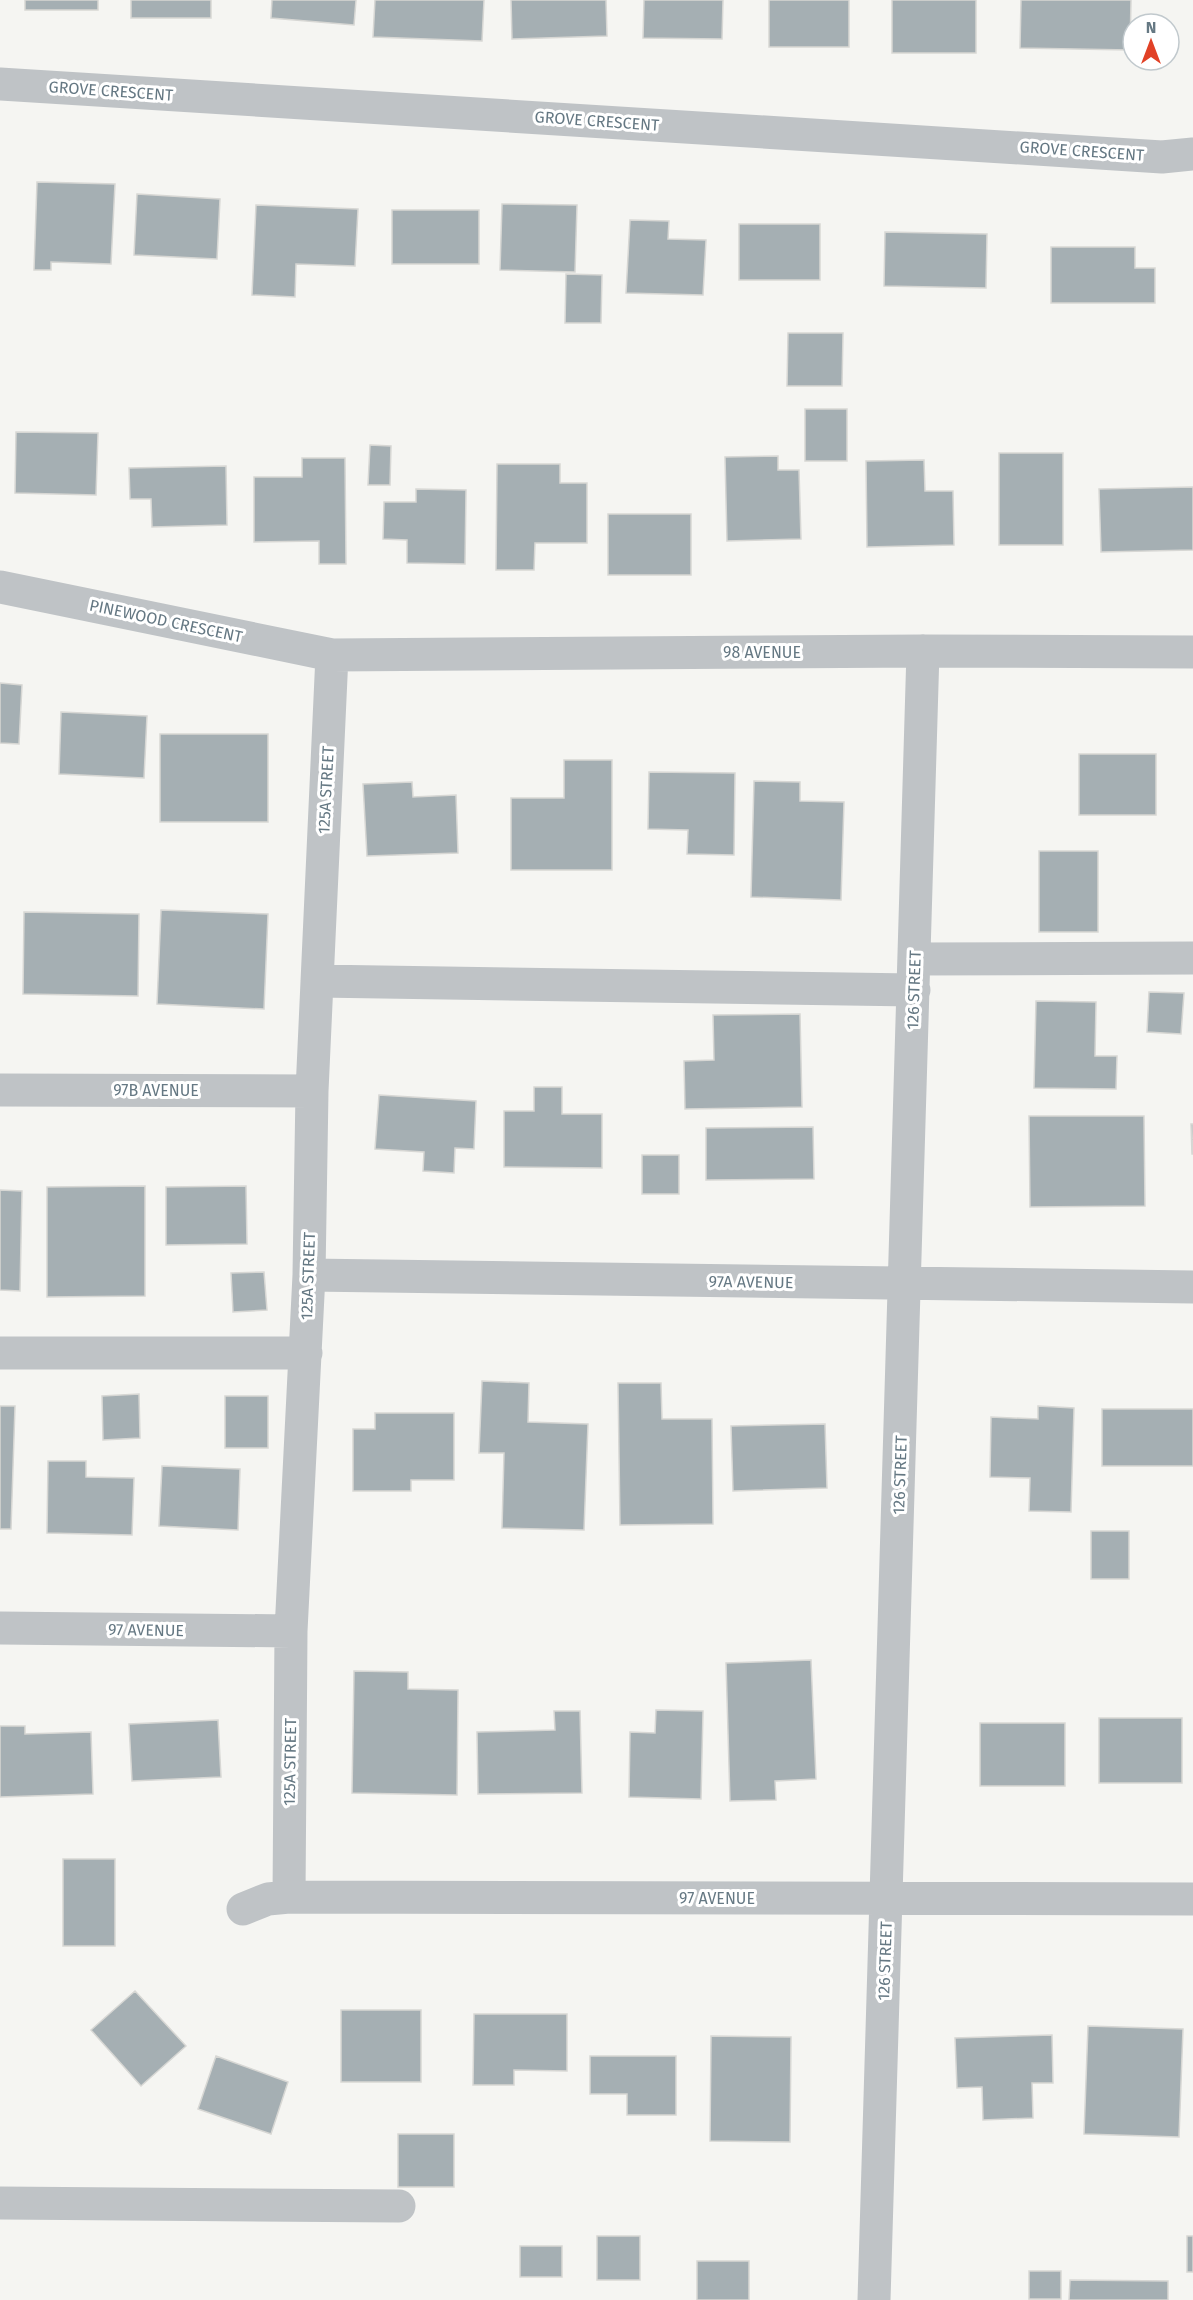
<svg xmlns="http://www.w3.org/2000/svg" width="1193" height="2300" viewBox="0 0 1193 2300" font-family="'Fira Sans',sans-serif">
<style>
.building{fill:#a5afb3;stroke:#d7d7d4;stroke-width:1.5}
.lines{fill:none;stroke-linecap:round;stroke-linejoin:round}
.minor{stroke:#bfc3c6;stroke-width:33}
.labels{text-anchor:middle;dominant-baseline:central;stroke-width:6;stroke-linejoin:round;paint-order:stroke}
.street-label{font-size:16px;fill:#657883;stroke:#fff}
</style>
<rect width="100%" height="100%" fill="#f5f5f2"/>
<path class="building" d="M25 0H98V10H25Z
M131 0H211V18H131Z
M272 0H356L354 25 271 18Z
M375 0H484L482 41 373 37Z
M511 0H606L607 36 512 39Z
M644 0H723L722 39 643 38Z
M769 0H849V47H769Z
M892 0H976V53H892Z
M1021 0H1131L1130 50 1020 48Z
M37 182 115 184 111 264 51 262V270H34Z
M137 194 220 199 217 259 134 255Z
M502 204 577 205 575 272 500 270Z
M256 205 358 209 355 266 296 264 295 297 252 295Z
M392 210H479V264H392Z
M630 220 669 221 668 239 706 240 703 295 626 293Z
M739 224H820V280H739Z
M885 232 987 234 986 288 884 286Z
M1051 247H1135V268H1155V303H1051Z
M566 274 602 275 601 323H565Z
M788 333H843L842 386H787Z
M805 409H847V461H805Z
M16 432 98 433 96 495 15 493Z
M370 445 391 446 390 485H368Z
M999 453H1063V545H999Z
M778 456V470H799L801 539 727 541 725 457Z
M302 458H345L346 564H319V541L254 542V477H302Z
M924 460 925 491H953L954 545 867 547 866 461Z
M497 464H560V483H587V543H535L534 570H496Z
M226 466 227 525 152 527 151 499H130L129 468Z
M1193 487V550L1101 552 1099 489Z
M416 489 466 490 465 564 407 563V540L383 539 384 502H416Z
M608 514H691V575H608Z
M0 683 22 685 19 744 0 743Z
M61 712 147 716 144 778 59 774Z
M160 734H268V822H160Z
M1079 754H1156V815H1079Z
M564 760H612V870H511V798H564Z
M649 772 735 773 734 855 687 854 688 830 648 829Z
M754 781 800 782V801L844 802 841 900 751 897Z
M412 782 413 797 456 795 458 853 367 856 363 784Z
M1039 851H1098V932H1039Z
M161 910 268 914 264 1009 157 1004Z
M24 912 139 914 138 996 23 994Z
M1149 992 1184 993 1181 1034 1147 1032Z
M1036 1001 1096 1002 1095 1056H1117L1116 1089 1034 1088Z
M800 1014 802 1107 685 1109 684 1061 714 1060 713 1015Z
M534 1087H562V1114H602V1168L504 1167V1111H534Z
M379 1095 476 1101 474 1149 455 1148 454 1173 423 1171 424 1152 375 1149Z
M1029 1116H1144L1145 1206 1030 1207Z
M1191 1124H1193V1154H1192Z
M813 1127 814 1179 706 1180V1128Z
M642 1155H679V1194H642Z
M145 1186V1296L47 1297V1187Z
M246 1186 247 1244 166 1245V1187Z
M0 1190 22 1191 20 1291 0 1290Z
M264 1272 267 1310 233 1312 231 1273Z
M482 1381 529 1383 528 1422 588 1424 584 1530 502 1528 504 1453H479Z
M618 1383H661L662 1419H712L713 1524 620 1525Z
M139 1394 140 1438 103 1440 102 1396Z
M225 1396H268V1448H225Z
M0 1406H15L11 1529H0Z
M1038 1406 1074 1408 1071 1512 1029 1511 1030 1478 990 1477 991 1417 1038 1419Z
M1102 1409H1193V1466H1102Z
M375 1413H454V1480H411V1491H353V1429H375Z
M825 1424 827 1488 733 1491 731 1426Z
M48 1461H86V1477L134 1478 132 1535 47 1533Z
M162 1466 240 1469 238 1530 159 1526Z
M1091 1531H1129V1579H1091Z
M811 1660 816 1779 775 1781 776 1800 730 1801 726 1663Z
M354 1671 408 1672V1689L458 1690 457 1795 352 1793Z
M656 1710 703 1711 701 1799 629 1797 630 1732 655 1733Z
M554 1711H580L582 1793 478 1794 477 1732 555 1730Z
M1099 1718H1182V1783H1099Z
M218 1720 221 1777 132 1781 129 1724Z
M980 1723H1065V1786H980Z
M0 1726H25V1734L91 1732 93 1794 0 1797Z
M63 1859H115V1946H63Z
M135 1991 186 2046 141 2086 91 2030Z
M341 2010H421V2082H341Z
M474 2014H567V2071L514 2070V2085H473Z
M1088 2026 1183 2029 1179 2137 1084 2134Z
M1052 2035 1053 2083H1032L1033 2118 983 2120 982 2087 957 2088 955 2038Z
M711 2036 791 2037 790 2142 710 2141Z
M216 2056 288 2082 271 2134 198 2109Z
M590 2056H676V2115H627V2094H590Z
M398 2134H454V2187H398Z
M597 2236H640V2280H597Z
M1187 2236H1193V2272H1187Z
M520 2246H562V2277H520Z
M697 2261H749V2300H697Z
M1029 2271H1061V2299H1029Z
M1070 2280 1168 2281V2300H1069Z"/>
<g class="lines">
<path class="minor" d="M0 84 1162 157 1193 154
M0 587 332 655 923 651 1193 652
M915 959 1193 958
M317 981 914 990
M0 1090 312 1091
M309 1275 1193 1287
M0 1353H306
M0 1628 291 1631
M289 1897 291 1631 309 1275 312 1091 332 655
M243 1909 268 1899 289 1897 1193 1899
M0 2203 399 2206
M874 2300 923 651"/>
</g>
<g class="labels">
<g class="street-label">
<text transform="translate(111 91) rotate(4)">GROVE CRESCENT</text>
<text transform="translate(597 121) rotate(4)">GROVE CRESCENT</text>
<text transform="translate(1082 151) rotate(4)">GROVE CRESCENT</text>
<text transform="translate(166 621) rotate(12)">PINEWOOD CRESCENT</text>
<text x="762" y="652">98 AVENUE</text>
<text transform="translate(326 790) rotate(-87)">125A STREET</text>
<text transform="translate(914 990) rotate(-88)">126 STREET</text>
<text x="156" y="1090">97B AVENUE</text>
<text transform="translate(308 1276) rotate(-88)">125A STREET</text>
<text transform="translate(751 1282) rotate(1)">97A AVENUE</text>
<text transform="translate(900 1475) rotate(-88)">126 STREET</text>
<text transform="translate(146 1630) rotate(1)">97 AVENUE</text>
<text transform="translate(290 1762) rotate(-89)">125A STREET</text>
<text x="717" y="1898">97 AVENUE</text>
<text transform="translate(885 1961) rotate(-88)">126 STREET</text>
</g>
</g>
<g transform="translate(1151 42)"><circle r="28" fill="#ffffff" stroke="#c1c9cd" stroke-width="1.5"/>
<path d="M0-4.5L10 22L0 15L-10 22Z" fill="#e14126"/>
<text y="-9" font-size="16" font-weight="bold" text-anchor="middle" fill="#657883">N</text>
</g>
</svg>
